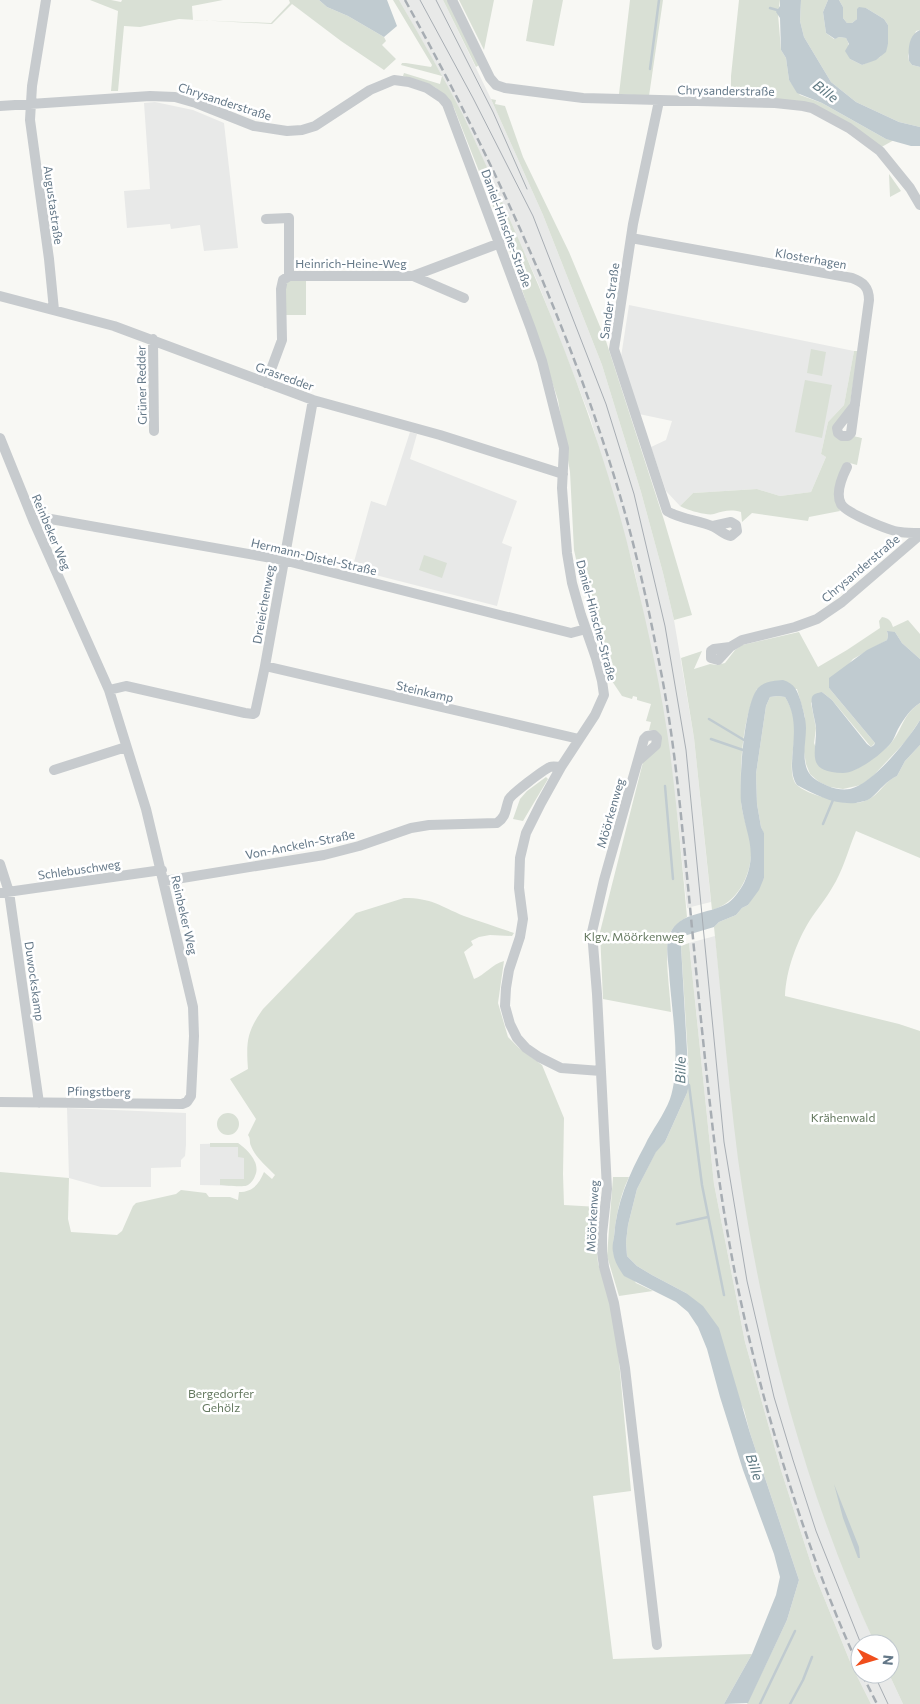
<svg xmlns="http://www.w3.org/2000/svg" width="920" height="1704" viewBox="0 0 920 1704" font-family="Commissioner,sans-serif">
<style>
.built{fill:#e8e9e8}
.green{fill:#d9e0d5}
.water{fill:#c0cbd0}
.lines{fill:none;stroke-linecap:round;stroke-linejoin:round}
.stream{stroke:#c0cbd0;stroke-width:2.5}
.minor{stroke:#c7cbce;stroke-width:10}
.tram{stroke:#a7adb3;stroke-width:1}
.rail{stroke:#a7adb3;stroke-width:2.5;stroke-dasharray:8 4;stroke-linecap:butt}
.labels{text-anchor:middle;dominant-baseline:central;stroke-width:5;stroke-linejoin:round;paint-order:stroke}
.street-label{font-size:12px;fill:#647888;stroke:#fff}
.park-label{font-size:12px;fill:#657960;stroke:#fff}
.water-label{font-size:14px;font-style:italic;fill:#607a83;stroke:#fff}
</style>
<rect width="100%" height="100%" fill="#f8f8f4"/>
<path class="built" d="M399 0H443L491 99 543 215 602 365 641 492 663 573 674 620 694 738 711 902 687 908 678 822 660 693 634 569 590 417 538 283 477 146 442 76Z
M155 102 193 110 224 123 238 248 204 251 200 225 171 229 170 224 127 228 124 191 150 189 144 103Z
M629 305 854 351 844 405 828 422 821 454 826 457 811 492 780 496 757 489 693 493 680 506 666 491 651 447 666 440 672 421 639 414 621 357Z
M410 432 417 434 410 459 517 501 502 543 512 547 497 606 352 569 371 501 386 506Z
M715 936 739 1161 759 1278 771 1334 805 1459 850 1586 875 1644H860V1674H889L903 1704H871L851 1664 814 1573 781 1470 745 1342 714 1184 689 943Z
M67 1108 186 1113V1145L185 1156 181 1160V1167L151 1168V1187H101L69 1178Z
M238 1143 246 1156V1186L200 1185V1144Z"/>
<path class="green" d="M90 0H111L121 2 122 0H223L192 6 193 20 271 23 290 3 289 0H319L327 7 348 16 384 37 386 41 382 45 396 59 384 70 341 41 292 4 272 24 179 19 140 27 124 26 118 91H111L118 11Z
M393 0H399C421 38 443 76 463 115 478 147 493 180 507 213 559 329 605 447 634 571 648 630 662 691 670 752 677 807 682 862 687 917 680 921 671 928 669 936 664 955 670 991 671 1012L603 999 600 932 643 762 660 747 655 731 649 730 651 722 646 721 651 704 637 700V697L633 696 632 699 622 696 612 681 597 625 580 577 574 550 570 472 558 400 505 237 454 108C438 84 430 84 403 76L404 73 440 84 442 76 401 65 402 63H406L431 67 432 65Z
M443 0H448L479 65 476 67Z
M459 0H494L484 50Z
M533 0H563L554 46 526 41Z
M630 0H663L649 96 619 94Z
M739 0H780L778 14 781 50 786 58 789 80 800 95 822 103 886 139 894 140 878 149 812 108 731 102V76Z
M801 0H828L823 12 826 33 834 39 839 37 846 38C850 44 849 52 850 59L862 65 880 57 888 44V25L884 19 866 8 857 9V19L852 23H847L843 18V7L839 0H920V30L916 31 908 56 909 61 912 65 920 67V127L899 122 856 102 831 82 804 37 800 21Z
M491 99 496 100 495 104 505 106 523 157 569 252 606 341 664 520 692 615 674 620 663 573 641 492 602 365 543 215Z
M889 174 901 191 890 197Z
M306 279V315H284L286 284 289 281Z
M811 349 826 352 822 376 807 373Z
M854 351H858L850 404 834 434C841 443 844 436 853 436 854 436 861 438 862 438L857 465 846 462 837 505 840 511 809 517 808 521 752 513 742 522 741 512C730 509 724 511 714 514 707 516 687 510 680 506L693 493 757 489 780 496 811 492 826 457 821 454 828 422 844 405Z
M805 380 832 385 822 438 795 432Z
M424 555 447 563 442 578 419 570Z
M882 617C889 618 891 621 893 627L908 620 920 634V659L902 643 895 632H887L888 636 887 640 853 659 829 688 875 743 871 747 832 700 822 692 811 703 816 728 814 743 824 769C849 775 857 771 876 755 881 751 888 748 891 743 903 729 902 715 920 703V720L906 741 872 777 861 785 843 789 830 787 819 782 810 774 806 764 804 752 805 717 797 689H757C742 721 740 763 741 798 741 811 746 823 749 835 757 864 742 902 712 910L694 738 681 658 702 651 694 669 710 664 717 665 725 663 735 650 742 645 799 632 818 667 847 650 880 628 879 621Z
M778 696 785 697C791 706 795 718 795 730 795 744 786 777 798 786 807 793 819 796 830 799 843 803 858 806 871 798 882 791 885 781 897 776L905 761 920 745V858L856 831C848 850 843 871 832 888 826 899 817 909 810 920 797 941 786 970 785 996L899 1024 920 1031V1704H903L889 1674 890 1644H875C805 1491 761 1325 738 1159 728 1082 722 1004 714 927L719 922 736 915 742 908 748 905 764 878V834L761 827 757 804 756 774 766 706 770 697Z
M546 777 548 779 523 821 513 819 520 799 527 791Z
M404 898C432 898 440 906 464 916 481 922 497 927 514 933L512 936 490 935 479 937 471 941 473 945 464 952 474 979C485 975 492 964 504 961L498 1003 508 1037 519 1048 542 1065 564 1118 563 1174 564 1205 599 1207 596 1240 598 1263 610 1302 618 1350 631 1491 593 1496 613 1659 752 1654 724 1704H0V1172L69 1178 68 1219 71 1232 117 1235 122 1231 133 1206 136 1203 176 1194 181 1190 206 1193 209 1197H230L238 1200 239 1192C253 1192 259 1184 264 1172L272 1179 275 1175C267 1167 255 1157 251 1146 249 1142 251 1139 248 1135L256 1119 230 1079 248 1069C246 1042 247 1031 263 1009L356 913Z
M689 943 714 1184 745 1342 781 1470 814 1573 851 1664 871 1704H747L787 1620 799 1580 750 1433 744 1410 686 1293 652 1275 637 1266 627 1256 626 1242 628 1225 637 1189 656 1151 665 1142 687 1093 689 1073 681 946Z
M217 1124a11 11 0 1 1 22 0a11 11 0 1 1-22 0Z
M210 1143H238C248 1150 261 1163 255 1176 254 1179 251 1183 248 1185 241 1188 227 1185 220 1185V1179H244V1158L238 1157V1147H210Z
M613 1177H629C618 1200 614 1226 613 1252L636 1283 653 1291 619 1296 607 1256Z"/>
<path class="water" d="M319 0H387L397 26 384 37 348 16 327 7Z
M780 0H801L800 21 804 37 831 82 856 102 899 122 920 127V146H911L886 139 822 103 797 93 789 80 786 58 781 50 780 18 776 12 780 6Z
M828 0H839L843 7V18L847 23H852L857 19V9L859 7 866 8 884 19 888 25V44L886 52 876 60 862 65 850 59 845 51 849 44 846 38 839 37 835 39 826 33 823 12Z
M920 30V67L912 65 909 61C908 50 908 35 920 30Z
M887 631 895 632 902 643 920 659V703C910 709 904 719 898 729 896 733 894 739 891 743 882 754 857 773 843 773 804 772 817 753 816 727 815 720 810 703 812 697 814 693 818 693 822 692L832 700 867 744 871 747 874 745 875 743 829 688V678L867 650 887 640 888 636Z
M783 680C795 684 797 690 801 702 803 710 806 719 806 728 806 743 801 760 809 773 813 779 821 783 828 786 834 789 843 790 850 789 874 783 908 740 920 720V745L905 761 897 776C886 781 880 790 871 798 867 801 860 802 856 803 834 805 816 795 797 785 783 765 805 728 785 697L778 696 770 697 766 706 756 774 757 804 761 827 764 833V878L759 890 748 905 742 908 736 915 719 922 714 927 684 936 681 946 689 1085 687 1093 665 1142 656 1152 637 1189 628 1225 626 1242 627 1256 637 1266 652 1275 686 1293 703 1306 719 1328 750 1433 799 1580 787 1620 748 1703 724 1704 752 1654 776 1595 780 1577 774 1554 743 1470 720 1397 707 1349 698 1327 688 1312 676 1302 624 1276C619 1269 614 1261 613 1252 612 1248 613 1242 614 1237 616 1204 629 1174 645 1145 652 1130 664 1115 670 1099 682 1064 671 1008 669 971 668 960 665 944 670 934 679 911 709 915 728 903 735 898 740 890 744 883 759 850 745 834 741 802 739 780 744 704 758 688 765 681 774 681 783 680Z
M834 1484 859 1547 860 1558H858L843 1518Z"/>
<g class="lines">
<path class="stream" d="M770 8 777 10
M650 69 659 0
M709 719 744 740
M711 739 743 750
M665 786 673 879
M823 824 833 800
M686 1085H689L702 1185 724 1295
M677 1224 708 1217
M760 1704 795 1631
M790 1704 803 1680 812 1657"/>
<path class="minor" d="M46 0 32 86 30 120 49 259 54 310
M452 0 490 78 496 85 505 88 583 98 775 103 803 106 812 108 849 128 880 151 910 188 920 205
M659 101 633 224 614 349 667 511C682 520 699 520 714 527 720 530 724 535 731 536L737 531 736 525 731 522 713 526
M0 106 150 96 175 97 196 103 254 126 287 131 302 130 315 126 370 90 394 80 409 82 427 88 442 98 447 104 531 329 542 361 564 448 562 488 567 553 572 583 581 615 596 658 602 681 604 695 595 715 561 767 541 803 526 833 520 858 519 888 523 919 520 937 509 970 506 988 505 1006 510 1024 517 1038 526 1048 539 1057 561 1068 601 1071
M266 219 289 218V276
M631 238 852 278C863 282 869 287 869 300L851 433 848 436H842L838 433 837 428 855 405
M413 276 464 298
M0 296 114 326 313 400 440 435 563 474
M153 339 154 431
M266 383 282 340 281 289 283 280 289 276H413L500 243
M0 438 34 522 109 690 146 809 193 1007 194 1036 191 1096 187 1102 182 1104 0 1102
M847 467C842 477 835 493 841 504 846 513 890 531 900 532 907 533 914 533 920 533
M34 522 45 518 283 560 571 633 586 629
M730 647 714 649 711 651V658L718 660 730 647 742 640 795 627 817 619 842 602 920 535
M265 666 579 739
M109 690 126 686 245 713 253 714 255 713 265 666 313 400
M638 761 656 745 657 738 654 735 647 736 644 739 604 880 592 932 597 994 607 1189 602 1234V1252L604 1267 614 1303 625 1368 657 1645
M54 770 126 747
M0 864 9 892 39 1103
M164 881 324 855 359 846 411 828 429 825 497 823C507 816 505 809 509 799 512 794 543 770 550 767 553 766 558 767 561 767
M0 893 162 870"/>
<path class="tram" d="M420 0 473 98 533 216 606 404 634 494 665 626 686 750 724 1142 747 1281 774 1397 793 1460 816 1531 861 1644
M436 0 493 112 527 189
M874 1674 888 1704"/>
<path class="rail" d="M405 0C494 161 572 330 623 506 639 562 651 620 662 677 675 746 681 816 688 886 696 970 704 1055 714 1139 728 1261 756 1381 794 1498 813 1556 834 1614 860 1669
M862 1674 877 1704"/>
</g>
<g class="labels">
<g class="street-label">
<text transform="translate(726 90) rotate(1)">Chrysanderstraße</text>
<text transform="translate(225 101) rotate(18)">Chrysanderstraße</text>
<text transform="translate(54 205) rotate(82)">Augustastraße</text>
<text transform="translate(507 228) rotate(70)">Daniel-Hinsche-Straße</text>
<text transform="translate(811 258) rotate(10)">Klosterhagen</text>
<text x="351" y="263">Heinrich-Heine-Weg</text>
<text transform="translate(609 301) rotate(-82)">Sander Straße</text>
<text transform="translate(285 376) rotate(20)">Grasredder</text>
<text transform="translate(141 385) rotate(-91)">Grüner Redder</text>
<text transform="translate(52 532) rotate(67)">Reinbeker Weg</text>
<text transform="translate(314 556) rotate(13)">Hermann-Distel-Straße</text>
<text transform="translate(860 568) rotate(-40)">Chrysanderstraße</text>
<text transform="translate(263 604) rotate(-80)">Dreieichenweg</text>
<text transform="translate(597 620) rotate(75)">Daniel-Hinsche-Straße</text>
<text transform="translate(425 691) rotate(13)">Steinkamp</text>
<text transform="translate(610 813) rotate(-74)">Möörkenweg</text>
<text transform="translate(300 844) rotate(-11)">Von-Anckeln-Straße</text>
<text transform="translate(79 869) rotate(-8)">Schlebuschweg</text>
<text transform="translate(185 915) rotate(77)">Reinbeker Weg</text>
<text transform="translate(35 981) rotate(82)">Duwockskamp</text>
<text transform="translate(99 1091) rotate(1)">Pfingstberg</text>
<text transform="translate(592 1216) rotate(-87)">Möörkenweg</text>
</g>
<g class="park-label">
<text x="634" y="936">Klgv. Möörkenweg</text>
<text x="843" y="1117">Krähenwald</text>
<text x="221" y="1393">Bergedorfer<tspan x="221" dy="14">Gehölz</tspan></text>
</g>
<g class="water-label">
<text transform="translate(826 91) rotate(37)">Bille</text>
<text transform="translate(680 1070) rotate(-89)">Bille</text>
<text transform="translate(755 1467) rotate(72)">Bille</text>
</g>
</g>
<g transform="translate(875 1659) rotate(95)"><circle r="24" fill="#ffffff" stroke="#c1c9cf"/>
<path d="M0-4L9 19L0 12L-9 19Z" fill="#f04e1c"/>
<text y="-8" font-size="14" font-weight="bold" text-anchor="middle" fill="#647888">N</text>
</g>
</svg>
